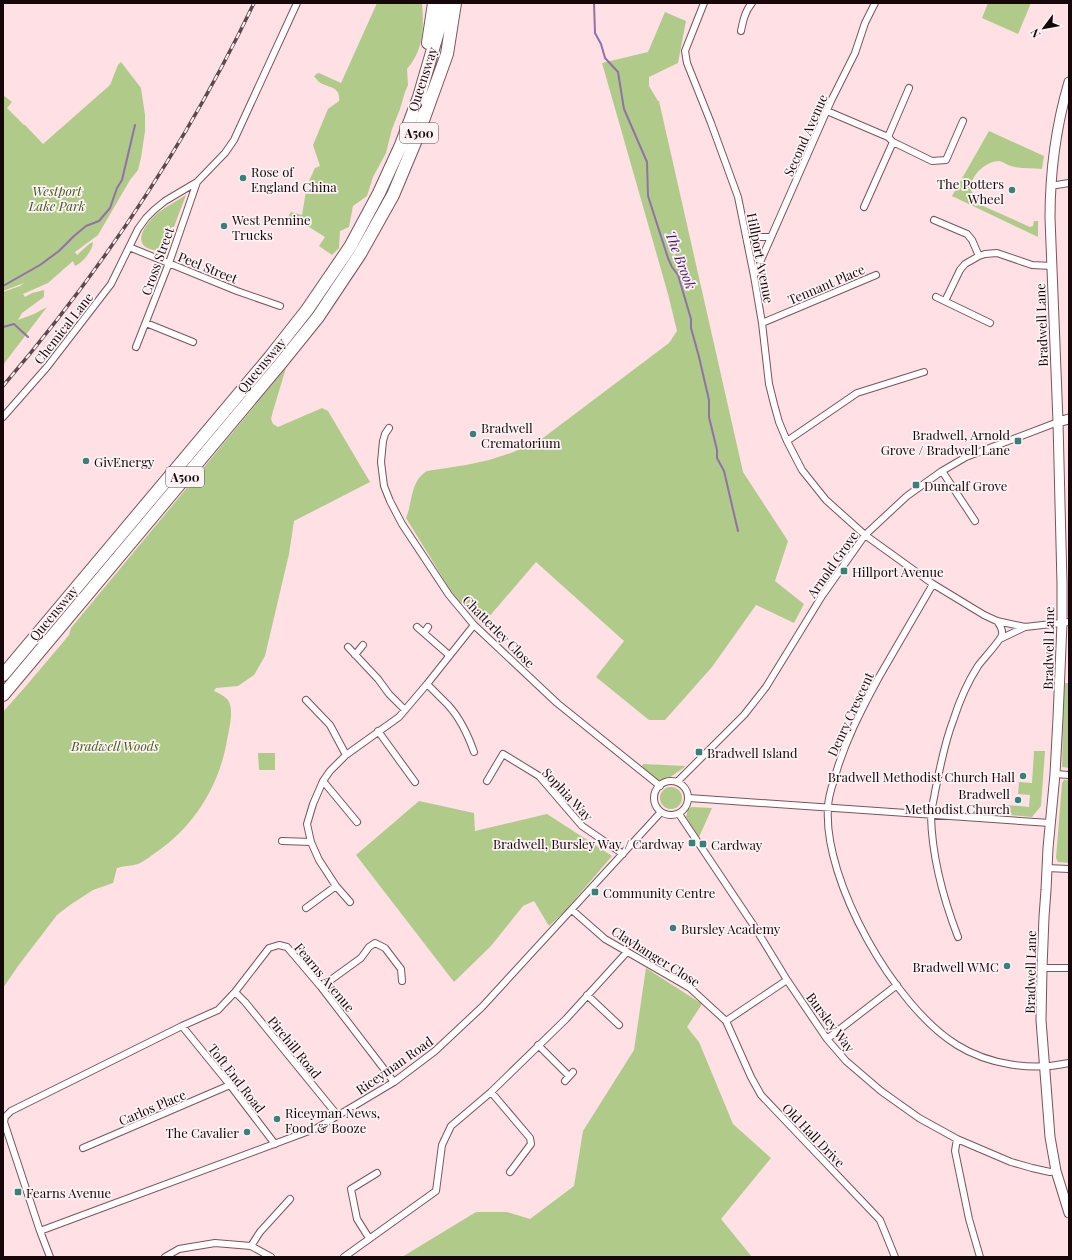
<svg xmlns="http://www.w3.org/2000/svg" width="1072" height="1260" viewBox="0 0 1072 1260" font-family="'Playfair Display',serif">
<style>
.green{fill:#b0cb89}
.lines{fill:none;stroke-linecap:round;stroke-linejoin:round}
.stream{stroke:#9171a9;stroke-width:2}
.street-casing{stroke:#7c535b;stroke-width:8}
.secondary-casing{stroke:#7c535b;stroke-width:11}
.highway-casing{stroke:#7c535b;stroke-width:14}
.street{stroke:#fff;stroke-width:6}
.secondary{stroke:#fff;stroke-width:9}
.highway{stroke:#fff;stroke-width:12}
.rail-casing{stroke:#5d494d;stroke-width:3.5}
.rail{stroke:#fdf3f4;stroke-width:2;stroke-dasharray:6;stroke-linecap:butt}
.poi-dot{fill:#398079;stroke:#fdf3f4;stroke-width:1.5}
.labels{text-anchor:middle;dominant-baseline:central;stroke-width:3.5;stroke-linejoin:round;paint-order:stroke}
.shield{fill:#fdf3f4;stroke:#5b4e50;stroke-width:1}
.shield-label{font-size:12px;font-weight:bold;fill:#16070a}
.street-label{font-size:13px;fill:#16070a;stroke:#fdf3f4}
.poi-label{font-size:13px;fill:#16070a;stroke:#fdf3f4;text-anchor:start}
.park-label{font-size:13px;font-style:italic;fill:#445a1e;stroke:#fdf3f4}
.water-label{font-size:14px;font-style:italic;fill:#48106d;stroke:#fdf3f4}
</style>
<rect width="100%" height="100%" fill="#fee0e5"/>
<path class="green" d="M377 3H422C424 28 424 49 407 69L408 85 405 92 400 109 392 129 386 153 373 177 367 196 353 206 349 227 340 231 339 248 332 255 319 246 325 237 309 227 287 219 291 212 302 215 306 191 312 185 309 181 315 168 320 166 313 145 328 109 339 101C341 86 328 88 319 82 319 82 315 77 314 77L316 74 319 73 341 83Z
M988 3H1031L1018 34 982 18Z
M665 12 686 21 678 63 649 77V86L658 101H659L743 472 788 541 775 581 804 604 794 623 756 605 712 667 665 720H649L596 677 624 641 536 562 482 625 459 601 451 591 406 518C413 502 410 481 427 471L466 465 489 460 511 453 539 441 669 343 677 331 668 294 602 63 648 52Z
M121 62 141 88 145 115V131L141 158 138 170 130 180 98 235 75 252 77 255 89 244 93 242C93 251 82 263 75 266L73 261 48 283 23 294 25 297 32 293 44 290V297L22 313 18 320 34 314 47 307 3 365V292L20 286 24 283 3 291V95L12 102 7 108 24 125H25L43 144 110 85 118 65Z
M989 131 1044 156 1042 169C1032 168 1020 169 1011 166 1007 165 1004 162 999 161 987 161 972 174 971 186 971 193 975 202 981 205L1030 227 1033 226 1034 221H1038V237L952 196Z
M186 195 166 248C160 251 156 251 150 249 130 242 149 220 159 212 167 206 177 201 186 195Z
M286 368 273 411 271 419 273 424 278 427 322 408 328 411 370 482 294 521 289 554 265 656 254 675 238 686 216 688 214 691C218 693 223 695 227 699 235 707 229 730 227 740 220 784 195 825 158 851 152 855 145 861 138 864 131 866 123 866 117 868L113 883 93 890 70 905 57 915 18 966 3 988V712L26 686 64 641 69 635 71 628Z
M1064 683H1069V768L1062 767Z
M1034 751H1045L1041 806 1032 817 1000 814V810L1006 805 1029 807 1030 795 1018 794 1019 782 1032 783Z
M258 753H275V770H259Z
M643 764 686 766 662 783 643 768 642 766Z
M1064 780H1069V863L1058 862 1056 858 1062 783Z
M660 798a11 11 0 1 1 22 0a11 11 0 1 1-22 0Z
M419 801 474 813 475 831 547 814 612 856 565 911 549 926 534 901 523 906 491 946 454 982 356 855Z
M692 807 712 808 699 837 686 817 688 809Z
M646 968 702 1004 687 1027 699 1042 733 1124 771 1158 721 1219 752 1257H402L476 1212H507L530 1219 574 1186 583 1131 634 1050Z"/>
<g class="lines">
<path class="stream" d="M594 3 595 33 601 44 605 58 618 72 624 109 647 162 648 196 668 258 672 267 678 275 691 319V328L699 357 709 400V417L717 450V458L724 471 738 531
M3 286 40 265 59 251 74 236 86 226 99 221 110 208 117 188 122 180 135 125
M3 327 14 324 28 337"/>
<g class="street-casing">
<path id="street" d="M704 3 685 51 687 63 711 123 738 197 754 276 762 323 769 384 774 404 779 422 787 441 802 470 826 500 865 535 933 584 984 615 997 621 1025 627 1069 622
M741 31C743 21 745 11 752 3
M827 111 888 137 893 142 864 207
M888 137 909 88
M893 142 932 161 946 160 963 121
M1050 186 1069 183
M934 220 967 234 972 240 979 256
M746 237H771
M129 247 237 291 280 306
M754 276 831 101 855 53 865 23 875 3
M936 297 990 323
M945 301 960 270 965 264 979 256 985 254 997 253 1032 265 1052 266
M146 323 193 342
M762 323 876 275
M136 347 169 263 197 182
M3 417 47 367 111 284 138 229 146 218 154 210 165 201 197 182 225 153 234 140 297 3
M389 428 385 434 383 441 381 462 384 486 390 501 402 524 449 595 474 625 557 703 660 786
M787 441 857 393 924 372
M942 471 975 521
M933 584C915 615 897 646 879 677 861 710 844 743 834 780 831 789 828 799 828 808 823 881 895 1007 957 1045 989 1065 1032 1071 1069 1063
M417 627 449 655
M424 633 428 627
M1000 639 1025 627
M348 647 378 679 389 694 405 710
M355 655 363 645
M427 684C434 691 441 698 448 705 460 718 468 735 474 752
M306 700 330 725 346 755
M378 731 415 782
M1055 774 1069 775
M654 798a17 17 0 1 1 34 0a17 17 0 1 1-34 0Z
M323 781 357 822
M487 781 503 754 539 776 582 826 623 854
M677 782 744 715 766 687 822 596 865 535 907 496 942 471 966 457 1058 422
M689 798 1050 823
M679 814 754 926 787 980 827 1039 846 1061 881 1091 919 1118 957 1139 1011 1162 1032 1168 1050 1172 1056 1171
M282 841 311 842
M1047 868 1069 869
M350 902 336 886 319 860 311 842 307 824 313 804 323 781 330 771 346 755 399 717 427 684 474 625
M306 908 336 886
M572 910 605 939 690 988 726 1021 787 980
M958 937C943 898 932 857 931 816 931 808 934 800 935 792 940 768 944 744 953 721 959 702 967 683 978 666 983 659 1000 641 1002 635 1003 630 1000 625 997 621
M1042 968H1069
M321 987 361 958 369 947 375 943 385 948 401 969 402 981
M235 992 245 1002 338 1116
M587 995 619 1025
M726 1021 751 1077 761 1095 880 1220 895 1257
M182 1026 230 1085 275 1144
M827 1039 897 985
M538 1045 569 1076
M565 1081 573 1072
M491 1092 530 1138 531 1144 510 1172
M957 1139 955 1151 969 1219 980 1257
M83 1148 230 1085
M40 1231 317 1128 394 1082 435 1051 482 1007 661 812
M369 1238 357 1219 351 1189 377 1173
M251 1246 260 1232 290 1199
M50 1257 40 1231 4 1122 5 1117 11 1111 182 1026 218 1010 235 992 269 948 279 945 287 947 321 987 394 1082
M165 1257 179 1249 215 1243 251 1246 271 1257
M344 1257 436 1191 442 1145 451 1126 491 1092 566 1019 627 952"/>
</g>
<g class="secondary-casing">
<path id="secondary" d="M1069 82C1056 126 1050 172 1050 218L1058 422 1062 584V623L1058 718 1055 774 1048 848 1046 890 1044 917 1042 968 1041 1020 1050 1137 1056 1171 1069 1213
M1058 422 1069 419"/>
</g>
<g class="highway-casing">
<path id="highway" d="M428 43 434 3
M3 675 270 357 307 310 350 247 379 193 401 145 419 97 440 25 443 3
M3 695 281 363 318 317 360 254 393 195 416 140 447 54 455 3"/>
</g>
<use href="#street" class="street"/>
<use href="#secondary" class="secondary"/>
<use href="#highway" class="highway"/>
<g class="rail-casing">
<path id="rail" d="M3 386C102 270 188 141 254 3"/>
</g>
<use href="#rail" class="rail"/>
</g>
<g class="poi-dot">
<circle cx="243" cy="178" r="4"/>
<circle cx="1012" cy="190" r="4"/>
<circle cx="224" cy="226" r="4"/>
<circle cx="473" cy="434" r="4"/>
<rect x="1014" y="437" width="8" height="8" rx="2"/>
<circle cx="86" cy="461" r="4"/>
<rect x="912" y="481" width="8" height="8" rx="2"/>
<rect x="840" y="567" width="8" height="8" rx="2"/>
<rect x="695" y="748" width="8" height="8" rx="2"/>
<circle cx="1023" cy="776" r="4"/>
<circle cx="1018" cy="800" r="4"/>
<rect x="688" y="839" width="8" height="8" rx="2"/>
<rect x="699" y="840" width="8" height="8" rx="2"/>
<rect x="591" y="888" width="8" height="8" rx="2"/>
<circle cx="673" cy="928" r="4"/>
<circle cx="1007" cy="966" r="4"/>
<circle cx="277" cy="1119" r="4"/>
<circle cx="247" cy="1132" r="4"/>
<rect x="14" y="1188" width="8" height="8" rx="2"/>
</g>
<g class="labels">
<g class="shield">
<rect x="400" y="123" width="38" height="20" rx="3"/>
<rect x="166" y="467" width="38" height="20" rx="3"/>
</g>
<g class="shield-label">
<text x="419" y="133">A500</text>
<text x="185" y="477">A500</text>
</g>
<g class="street-label">
<text transform="translate(422 79) rotate(-72)">Queensway</text>
<text transform="translate(805 135) rotate(-66)">Second Avenue</text>
<text transform="translate(761 258) rotate(79)">Hillport Avenue</text>
<text transform="translate(157 261) rotate(-70)">Cross Street</text>
<text transform="translate(208 267) rotate(22)">Peel Street</text>
<text transform="translate(826 284) rotate(-23)">Tennant Place</text>
<text transform="translate(1041 325) rotate(-92)">Bradwell Lane</text>
<text transform="translate(63 328) rotate(-52)">Chemical Lane</text>
<text transform="translate(261 365) rotate(-50)">Queensway</text>
<text transform="translate(832 564) rotate(-55)">Arnold Grove</text>
<text transform="translate(53 613) rotate(-50)">Queensway</text>
<text transform="translate(499 631) rotate(45)">Chatterley Close</text>
<text transform="translate(1048 648) rotate(-89)">Bradwell Lane</text>
<text transform="translate(850 714) rotate(-65)">Denry Crescent</text>
<text transform="translate(568 794) rotate(47)">Sophia Way</text>
<text transform="translate(656 956) rotate(32)">Clayhanger Close</text>
<text transform="translate(1030 972) rotate(-89)">Bradwell Lane</text>
<text transform="translate(325 977) rotate(50)">Fearns Avenue</text>
<text transform="translate(831 1022) rotate(53)">Bursley Way</text>
<text transform="translate(295 1047) rotate(51)">Pirehill Road</text>
<text transform="translate(394 1065) rotate(-35)">Riceyman Road</text>
<text transform="translate(237 1078) rotate(52)">Toft End Road</text>
<text transform="translate(152 1107) rotate(-23)">Carlos Place</text>
<text transform="translate(814 1135) rotate(46)">Old Hall Drive</text>
</g>
<g class="poi-label">
<text x="251" y="171">Rose of<tspan x="251" dy="15">England China</tspan></text>
<text x="1004" y="183" text-anchor="end">The Potters<tspan x="1004" dy="15">Wheel</tspan></text>
<text x="232" y="219">West Pennine<tspan x="232" dy="15">Trucks</tspan></text>
<text x="481" y="427">Bradwell<tspan x="481" dy="15">Crematorium</tspan></text>
<text x="1010" y="434" text-anchor="end">Bradwell, Arnold<tspan x="1010" dy="15">Grove / Bradwell Lane</tspan></text>
<text x="94" y="461">GivEnergy</text>
<text x="924" y="485">Duncalf Grove</text>
<text x="852" y="571">Hillport Avenue</text>
<text x="707" y="752">Bradwell Island</text>
<text x="1015" y="776" text-anchor="end">Bradwell Methodist Church Hall</text>
<text x="1010" y="793" text-anchor="end">Bradwell<tspan x="1010" dy="15">Methodist Church</tspan></text>
<text x="684" y="843" text-anchor="end">Bradwell, Bursley Way / Cardway</text>
<text x="711" y="844">Cardway</text>
<text x="603" y="892">Community Centre</text>
<text x="681" y="928">Bursley Academy</text>
<text x="999" y="966" text-anchor="end">Bradwell WMC</text>
<text x="285" y="1112">Riceyman News,<tspan x="285" dy="15">Food &amp; Booze</tspan></text>
<text x="239" y="1132" text-anchor="end">The Cavalier</text>
<text x="26" y="1192">Fearns Avenue</text>
</g>
<g class="park-label">
<text x="57" y="190">Westport<tspan x="57" dy="15">Lake Park</tspan></text>
<text x="115" y="745">Bradwell Woods</text>
</g>
<g class="water-label">
<text transform="translate(681 260) rotate(69)">The Brook</text>
</g>
</g>
<rect width="1072" height="1260" fill="none" stroke="#16070a" stroke-width="8"/>
<g transform="translate(1044 28) rotate(238)" stroke="#fdf3f4" stroke-width="3" paint-order="stroke">
<path d="M0-3L7 15L0 10L-7 15Z" fill="#16070a"/>
<text y="-6" font-size="11" font-weight="bold" text-anchor="middle" fill="#16070a">N</text>
</g>
</svg>
